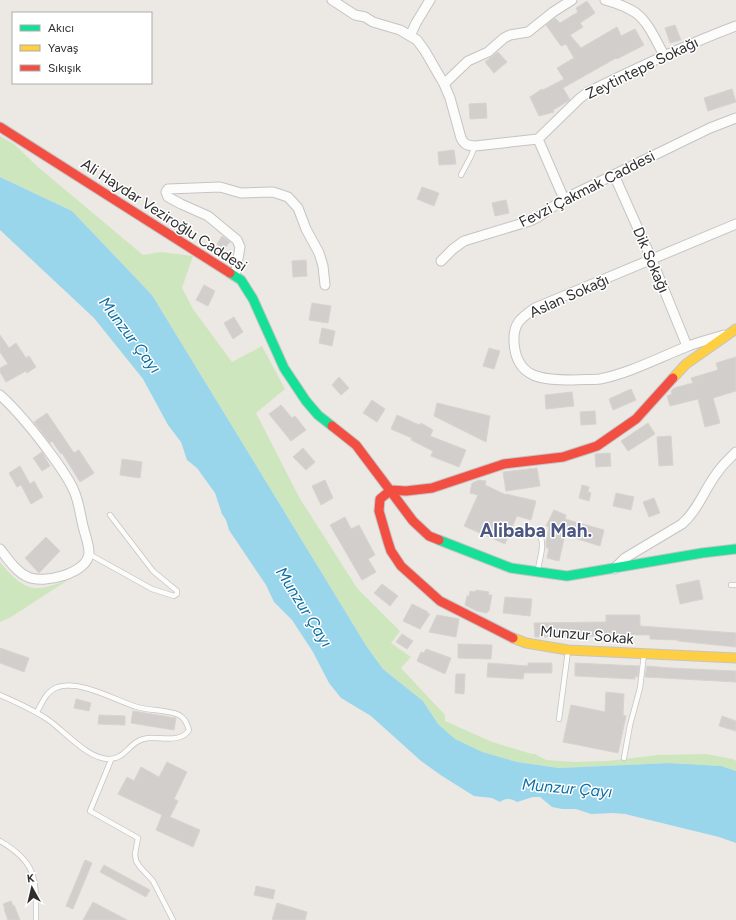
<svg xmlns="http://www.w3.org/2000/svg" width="736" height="920" viewBox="0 0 736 920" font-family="Figtree,sans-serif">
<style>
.green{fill:#cee6be}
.water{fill:#99d6ec}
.building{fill:#d1cecb;stroke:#d7d4d0}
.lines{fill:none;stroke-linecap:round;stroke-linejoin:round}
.lane-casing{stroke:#c5c4c5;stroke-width:6}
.street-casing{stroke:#c5c4c5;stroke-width:11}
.fast-casing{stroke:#c5c4c5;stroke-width:11}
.slow-casing{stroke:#c5c4c5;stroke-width:11}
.jam-casing{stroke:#c5c4c5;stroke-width:11}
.lane{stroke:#fcfcfb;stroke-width:4.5}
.street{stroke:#fcfcfb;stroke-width:9}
.fast{stroke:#16e098;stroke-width:9}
.slow{stroke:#ffcf43;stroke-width:9}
.jam{stroke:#f24e42;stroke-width:9}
.labels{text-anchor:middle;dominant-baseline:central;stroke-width:3;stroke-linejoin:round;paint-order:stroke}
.street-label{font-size:15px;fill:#2e2e2e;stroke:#fff}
.water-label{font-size:16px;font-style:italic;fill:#0d6fa3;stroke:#fff}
.district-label{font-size:19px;font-weight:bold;fill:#4d5680;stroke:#fff}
</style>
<rect width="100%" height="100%" fill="#ece8e4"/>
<path class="green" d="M0 136 14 144 38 167 143 255 161 252 193 256 182 288 193 309 232 362 262 346 285 389 256 413 299 497 357 588 400 631 391 643 411 657 401 668 445 715V721L492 742 532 754H535L546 760 574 762 607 761 658 755 706 754 733 759 736 761V771L719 766 669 763 559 768 517 762 482 753 455 739 438 724 423 701 383 669 367 647 152 295 72 211 0 177Z
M0 562C8 572 21 587 35 588 45 589 59 583 68 580L11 617 0 622Z"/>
<path class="water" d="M0 177 72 211 152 295 367 647 383 669 423 701 438 724 455 739 482 752 517 762 559 768 669 763 721 766 736 771V843L719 837 625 814 613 813 591 814 576 809H562L552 807 540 797H533L517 802C511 798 505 798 500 802L492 798 474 796 442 776 421 761 371 716 341 698 329 683 313 652 292 620 274 602 266 585 229 530 226 520 222 514 215 493 197 468 187 460 181 442 168 425 143 379 94 318 0 230Z"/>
<path class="building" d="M587 1 595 13 580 23 583 27 570 35 581 48 617 27 621 36 635 29 644 45 617 59 616 58 563 88 570 100 553 110 554 112 539 116 530 97 542 89 543 90 564 79 557 68 574 58 566 44 561 46 546 25 555 18 560 23 578 12 576 8Z
M675 25 681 40 670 43 665 28Z
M498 52 507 62 494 73 485 62Z
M732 89 736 102 708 111 704 98Z
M486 103 487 118 470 119 469 104Z
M454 150 456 164 439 165 438 152Z
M422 187 439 193 434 206 417 199Z
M506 200 509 213 495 216 492 203Z
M222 236 230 242 224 249 217 244Z
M306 260 307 276 293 277 292 261Z
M204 285 215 291 208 306 196 300Z
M312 303 331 306 328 323 309 320Z
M234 317 243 332 233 339 224 323Z
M322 328 335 331 332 346 319 343Z
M0 335 9 348 16 343 26 358 29 356 36 367 27 373 26 371 6 382 0 372V368L8 364 0 352Z
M489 348 500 351 494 369 483 366Z
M736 357V391L713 398 720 423 705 427 698 399 670 406 667 396 672 394 671 391 674 388 693 383 691 378 718 370 716 363Z
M339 377 349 388 341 395 332 385Z
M631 389 636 400 613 410 609 399Z
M572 392 574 406 546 409 545 395Z
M372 400 385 409 377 422 363 413Z
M437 403 490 416 486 442 434 416Z
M281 405 292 418 295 416 306 430 291 441 269 414Z
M595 411 596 424 581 425 580 412Z
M47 413 74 453 79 450 94 473 80 482 62 453 61 454 52 441 50 443 34 422Z
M397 415 417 424 420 425 421 423 433 430 430 436 466 450 459 467 431 456 433 451 411 440 412 438 391 429Z
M648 423 655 434 628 451 621 441Z
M671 436 673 465 659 466 657 437Z
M303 448 315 462 306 470 293 457Z
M42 452 50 466 42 471 33 458Z
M610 453 611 466 596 467 595 454Z
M122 459 142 462 140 478 120 475Z
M20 466 30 484 34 481 43 497 31 504 21 485 17 487 9 473Z
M537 468 540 486 506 491 503 472Z
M325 480 333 498 321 505 312 486Z
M479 480 486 481 485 485 506 495V494L536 501 531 520 517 516 505 544 464 526 478 495 470 493 472 483Z
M582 485 589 487 588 492 591 493 589 501 579 498Z
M616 493 634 497 631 510 613 506Z
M654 498 660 513 649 517 643 502Z
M554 510 566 515 565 519 604 530 600 546 565 535 559 561 547 558 549 548H546V542L549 527 546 526Z
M345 517 351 529 359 525 375 555 368 559 376 572 362 580 330 525Z
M46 537 60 551 39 573 25 558Z
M699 580 703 599 680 604 676 585Z
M382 584 398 596 390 606 374 593Z
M476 590 489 592 488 595H492L489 611H488L487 613 477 611 465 605 467 596H469L470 591 475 592Z
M505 597 532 599 530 616 503 613Z
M412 604 428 612 427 614H430L420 629 403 621Z
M437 615 459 619 456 637 429 632Z
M606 615H640V626L736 633V647L678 641V640L650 639V635H602V636L535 637 534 623 606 622Z
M402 634 413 641 407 649 396 642Z
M458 644 492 645 491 659 458 658Z
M0 648 29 658 24 672 0 663Z
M426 649 451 658 445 674 417 661 421 652 424 653Z
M488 663 528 666V663H552V673H524L523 679 487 677Z
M575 663 639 666 638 677 635 676V679L575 676Z
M647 666 670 668 736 671V682L645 677Z
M456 674H465L464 694 455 693Z
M606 692 624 694 623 715 626 716 618 753 563 742 571 705 605 712Z
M76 699 91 703 89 711 74 708Z
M133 711 176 718 174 730 131 723Z
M99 715 125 716V725L98 724Z
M722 716 736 721V731L719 726Z
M167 762 187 772 174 799 178 801 170 817 200 830 193 847 156 830 162 815 118 794 127 777 134 781 141 767 159 777Z
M85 860 92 863 73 909 66 906Z
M104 865 150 890 146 897 100 872Z
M256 886 275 890 273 899 254 895Z
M11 901 13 906 14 905 20 920H8L4 909H5L3 904Z
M93 902 127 920H83Z
M277 903 307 912 305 920H272Z"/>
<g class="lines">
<g class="lane-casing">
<path id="lane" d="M461 175 471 156 475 146
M538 530C546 546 540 554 538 570
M89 554 152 589 174 596 177 594V591L153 571 110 515
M731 585H736
M0 695C16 702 32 709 47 719 65 731 88 760 110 759 126 759 130 739 149 738 162 737 181 743 189 730 187 724 185 718 179 715 166 709 150 711 137 707 114 700 82 680 58 687 46 691 42 703 37 712
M559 719 568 651
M624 758 630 725 640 688 644 654
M111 760 90 811 138 838 135 854 136 861 140 867 153 881 173 920
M0 841C38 863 36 880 36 920"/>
</g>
<g class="street-casing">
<path id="street" d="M332 0 355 15 365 17 373 22 400 30 417 40 425 51 444 84 450 98 461 138C464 144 467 146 475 146L538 139
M605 0C616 3 627 7 636 13 649 23 656 41 664 55
M410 36 416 23 430 0
M444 84 468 61 488 52 504 38 510 35 528 32 553 12 572 0
M538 139 579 99 588 92C637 68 685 45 736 26
M538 139 564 199
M614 175 652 260 687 346
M441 261 453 249 464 241 530 221 538 217 564 199 710 128 736 118
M235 276 240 247 237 240 208 216 181 204 168 197 166 192 168 189 220 187 241 193 273 192 288 197 298 208 306 229 319 253 323 266 325 285
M724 335C711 339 698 342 686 347 658 358 630 373 600 379 592 380 582 379 573 380 543 380 516 379 514 342 513 323 521 318 535 308L736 224
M0 395C20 413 37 435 53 457 61 468 69 479 74 491 79 502 80 514 83 526 85 535 89 544 89 553 88 574 43 584 28 577 16 572 8 559 0 549
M614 569 625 558 682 524C698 510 704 490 717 473 722 465 729 459 736 452"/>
</g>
<g class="fast-casing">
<path id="fast" d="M230 273 241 280 253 299 284 368 306 401 318 415 332 426
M439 540 511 568 567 576 702 553 736 549"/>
</g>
<g class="slow-casing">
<path id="slow" d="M673 378 686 364 736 329
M513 638 526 643 568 650 736 658"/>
</g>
<g class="jam-casing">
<path id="jam" d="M0 127 230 273
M332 426 356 445 413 521 429 536 439 540
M391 490 380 499 379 511 388 542 391 551 401 566 440 601 513 638
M391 490 406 491 432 488 504 464 563 457 597 446 636 419 673 378"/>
</g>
<use href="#lane" class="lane"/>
<use href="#street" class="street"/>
<use href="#fast" class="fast"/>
<use href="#slow" class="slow"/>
<use href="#jam" class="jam"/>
</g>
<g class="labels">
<g class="street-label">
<text transform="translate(642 68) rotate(-26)">Zeytintepe Sokağı</text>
<text transform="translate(587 189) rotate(-27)">Fevzi Çakmak Caddesi</text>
<text transform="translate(164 215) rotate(33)">Ali Haydar Veziroğlu Caddesi</text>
<text transform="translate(651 260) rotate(67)">Dik Sokağı</text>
<text transform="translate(569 296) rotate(-24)">Aslan Sokağı</text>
<text transform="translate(587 635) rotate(5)">Munzur Sokak</text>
</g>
<g class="water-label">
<text transform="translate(130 335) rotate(53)">Munzur Çayı</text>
<text transform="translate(304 607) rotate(58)">Munzur Çayı</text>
<text transform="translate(567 788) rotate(5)">Munzur Çayı</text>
</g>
<g class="district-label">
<text x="536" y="530">Alibaba Mah.</text>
</g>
</g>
<rect x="12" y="12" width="140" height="72" fill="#ffffff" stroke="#ababab"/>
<rect x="20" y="25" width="20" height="6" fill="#16e098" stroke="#ababab"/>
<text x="48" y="32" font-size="12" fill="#2e2e2e">Akıcı</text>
<rect x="20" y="45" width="20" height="6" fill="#ffcf43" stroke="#ababab"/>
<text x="48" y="52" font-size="12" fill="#2e2e2e">Yavaş</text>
<rect x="20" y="65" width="20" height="6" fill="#f24e42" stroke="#ababab"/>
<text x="48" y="72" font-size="12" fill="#2e2e2e">Sıkışık</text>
<g transform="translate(32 888) rotate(352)" stroke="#ffffff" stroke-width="3" paint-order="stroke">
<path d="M0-3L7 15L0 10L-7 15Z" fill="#2e2e2e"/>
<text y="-6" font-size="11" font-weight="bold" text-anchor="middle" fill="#2e2e2e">K</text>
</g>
</svg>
